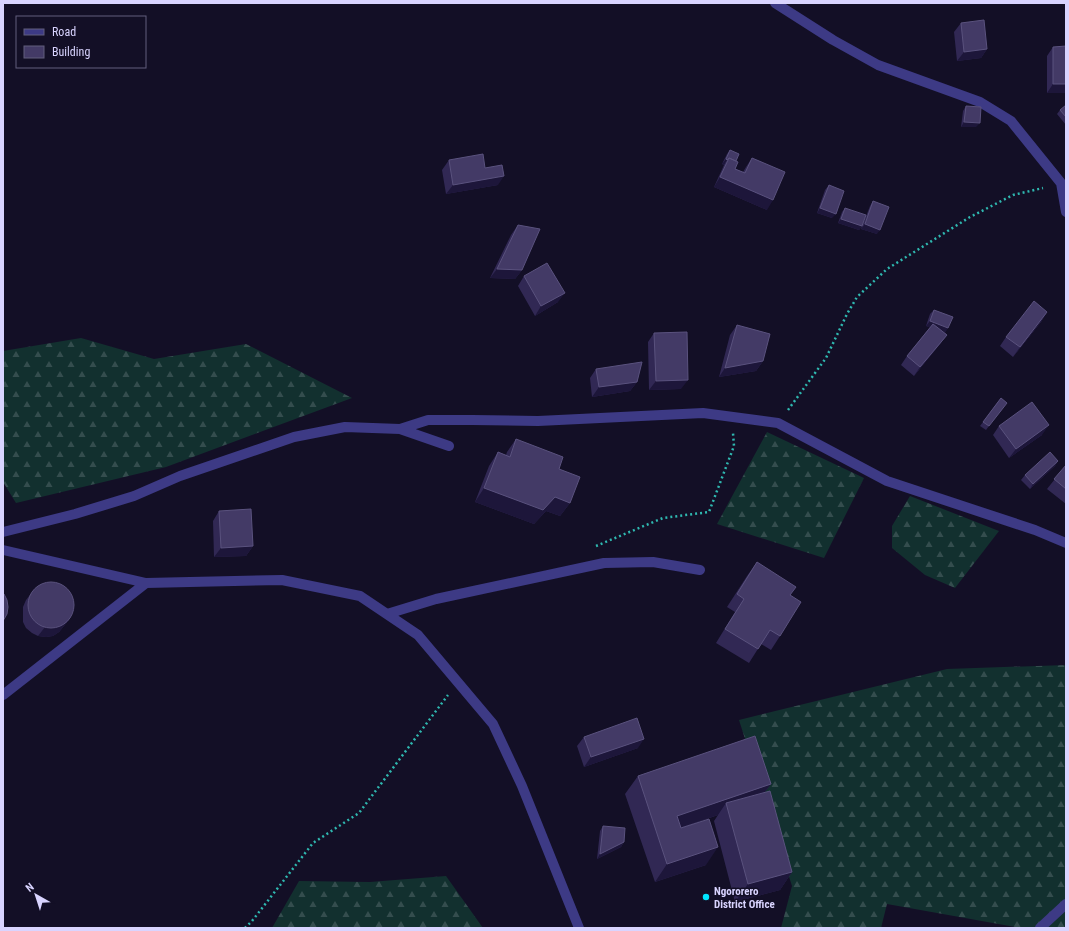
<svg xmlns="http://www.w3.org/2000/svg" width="1069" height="931" viewBox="0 0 1069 931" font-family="'Roboto Condensed',sans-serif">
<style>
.forest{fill:url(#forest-firs)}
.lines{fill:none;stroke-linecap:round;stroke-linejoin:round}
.path{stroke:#2fb8b0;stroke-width:2.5;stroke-dasharray:2 3;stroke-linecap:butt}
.minor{stroke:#3d3a85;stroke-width:10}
.wall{fill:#312854}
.shaded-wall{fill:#1d163a}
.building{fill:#433a66;stroke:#5a527e}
.poi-dot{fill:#00e5ff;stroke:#130f26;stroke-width:1.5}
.labels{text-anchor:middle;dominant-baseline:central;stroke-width:3;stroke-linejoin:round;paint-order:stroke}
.poi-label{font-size:11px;font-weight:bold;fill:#d9d4ff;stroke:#130f26;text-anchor:start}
</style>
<defs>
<pattern id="forest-firs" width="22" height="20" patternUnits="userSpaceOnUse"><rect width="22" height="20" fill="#12302f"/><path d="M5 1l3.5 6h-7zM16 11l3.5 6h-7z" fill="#344d4e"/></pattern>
</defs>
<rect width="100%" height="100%" fill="#130f26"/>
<path class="forest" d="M81 338 154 359 246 344 352 398 166 467 16 503 3 482V351Z
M767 432 864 478 824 558 717 524Z
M910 496 999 531 955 588 925 575 892 548V526Z
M1066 665V928H1021L887 904 881 928H781L792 886 739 720 947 669Z
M446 876 483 928H272L299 881 370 882Z"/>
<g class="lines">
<path class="path" d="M788 410 826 358 847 314 857 297 887 269 970 217 1013 195 1043 188
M596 546 663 518 709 512 734 446 733 433
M245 928 252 921 313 843 359 813 448 695"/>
<path class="minor" d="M775 3 833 40 878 65 980 102 1011 121 1061 183 1066 212
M400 429 428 420H472L538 421 703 413 778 423 887 481 1035 530 1066 543
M3 532 75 514 134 496 180 476 294 437 345 427 400 429 449 446
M3 550 146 583 282 580 360 596 418 635 493 724 522 786 579 928
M387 614 436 599 604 563 653 562 700 570
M3 695 146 583
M1040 928 1066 904"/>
</g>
<path class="wall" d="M961 23 987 49 981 58 957 61 954 32Z
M1053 47 1066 93H1047V56Z
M1066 105V125L1057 114 1060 110Z
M966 106 976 127H961L963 111Z
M730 150 736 161 735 169 743 172 746 167 752 158 767 210 714 187 724 165 722 164 727 154Z
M449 160 485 168 498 185 446 194 442 170Z
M829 185 832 218 817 213 825 190Z
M873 201 877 234 861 229 870 206Z
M845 208 862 226 859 230 838 223 842 212Z
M518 225 522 270 515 279 490 278 511 235Z
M524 276 558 302 535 316 518 286Z
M934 310 945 333 947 335 940 344 914 376 901 365 907 356 930 327 926 326 930 314Z
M1047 312 1041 322 1013 357 1000 346 1006 337Z
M737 325 763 361 756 371 719 377 730 335Z
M654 333 681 389 649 390 648 342Z
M596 369 637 382 630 391 592 397 590 378Z
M1001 398 1003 407 986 430 980 426Z
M999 426 1042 435 1009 458 993 435Z
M516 439 559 469 570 503 560 516 546 511 534 524 475 502 489 466 498 452 506 455 507 452Z
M1058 461 1055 466 1030 489 1021 480 1025 475Z
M1066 465V504L1047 489Z
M219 511 253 546 246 556 214 557 213 521Z
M757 562 790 595 780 636 771 650 761 644 749 663 716 643 735 612 727 607 747 576Z
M33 591 71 617 64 626 59 632 53 636 46 637 38 636 32 633 26 628 23 622V607L26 600Z
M584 737 638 748 584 767 577 746Z
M638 776 771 784 764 793 792 872 780 890 735 902 714 821 718 815 681 828 706 865 655 882 625 794Z
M603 826 624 842 621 847 597 859 600 831Z"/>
<path class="shaded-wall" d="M987 49 981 58 957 61 964 52Z
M1053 84H1066V93H1047Z
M964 122 980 123 976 127H961Z
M726 159 727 160 724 165 722 164Z
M504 176 498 185 446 194 453 185Z
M720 177 773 200 767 210 714 187Z
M820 208 836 214 832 218 817 213Z
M841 219 862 226 859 230 838 223Z
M865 224 880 230 877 234 861 229Z
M497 269 522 270 515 279 490 278Z
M565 293 558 302 535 316 541 306Z
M1047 312 1041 322 1013 357 1020 347Z
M930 321 948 328 945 333 926 326Z
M947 335 940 344 914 376 920 367Z
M763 361 756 371 719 377 725 368Z
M688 380 681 389 649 390 656 381Z
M637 382 630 391 592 397 599 387Z
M1049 425 1042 435 1009 458 1016 449Z
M1058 461 1055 466 1030 489 1033 484Z
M484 488 555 497 570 503 560 516 546 511 534 524 475 502Z
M253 546 246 556 214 557 221 548Z
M71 617 64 626 59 632 53 636 46 637 38 636 45 627Z
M644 739 638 748 584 767 591 757Z
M771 784 758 801 726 803 718 815 664 833 677 816Z
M624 842 621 847 597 859 600 854Z
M718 847 706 865 655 882 667 864Z
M792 872 780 890 735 902 748 884Z"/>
<path class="building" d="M984 20 987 49 964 52 961 23Z
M1066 46V84H1053V47Z
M1066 105V117L1060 110Z
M966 106 981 107 980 123 964 122Z
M730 150 739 154 736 161 729 158 727 160 726 159Z
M483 154 485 168 502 165 504 176 453 185 449 160Z
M729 158 738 162 735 169 745 173 752 158 785 172 773 200 720 177Z
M829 185 844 191 836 214 820 208Z
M873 201 889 207 880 230 865 224Z
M845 208 866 215 862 226 841 219Z
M518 225 540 229 522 270 497 269Z
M547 263 565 293 541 306 524 276Z
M1034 301 1047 312 1020 347 1006 337Z
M934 310 953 317 948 328 930 321Z
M933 324 947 335 920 367 907 356Z
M737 325 770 334 763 361 725 368Z
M687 332 688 380 656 381 654 333Z
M642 362 637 382 599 387 596 369Z
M1001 398 1007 403 989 426 983 422Z
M1032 402 1049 425 1016 449 999 426Z
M516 439 563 457 559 469 580 477 570 503 555 497 543 510 484 488 498 452 510 457Z
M1050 452 1058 461 1033 484 1025 475Z
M1066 465V489L1054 479Z
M251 509 253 546 221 548 219 511Z
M757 562 796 587 790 595 801 602 780 636 770 630 758 649 725 629 744 599 737 594Z
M28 605a23 23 0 1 1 46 0a23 23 0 1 1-46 0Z
M3 593 4 594 7 600 8 607 7 614 3 621Z
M637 718 644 739 591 757 584 737Z
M755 736 771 784 677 816 681 828 709 819 718 847 667 864 638 776Z
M770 791 792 872 748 884 726 803Z
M603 826 625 828 624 842 600 854Z"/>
<circle class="poi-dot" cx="706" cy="897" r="4"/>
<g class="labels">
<g class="poi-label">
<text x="714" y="891">Ngororero<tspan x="714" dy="13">District Office</tspan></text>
</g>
</g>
<rect width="1069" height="931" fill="none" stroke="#d9d4ff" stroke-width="8"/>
<rect x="16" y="16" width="130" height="52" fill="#130f26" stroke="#625e7d"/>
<rect x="24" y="29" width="20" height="6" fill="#3d3a85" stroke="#625e7d"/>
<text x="52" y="36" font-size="12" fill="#d9d4ff">Road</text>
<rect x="24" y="46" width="20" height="12" fill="#433a66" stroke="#625e7d"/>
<text x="52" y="56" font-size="12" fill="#d9d4ff">Building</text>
<g transform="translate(36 895) rotate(321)" stroke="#130f26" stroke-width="3" paint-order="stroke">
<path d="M0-3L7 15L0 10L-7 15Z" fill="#d9d4ff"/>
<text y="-6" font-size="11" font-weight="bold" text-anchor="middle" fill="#d9d4ff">N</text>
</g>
</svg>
